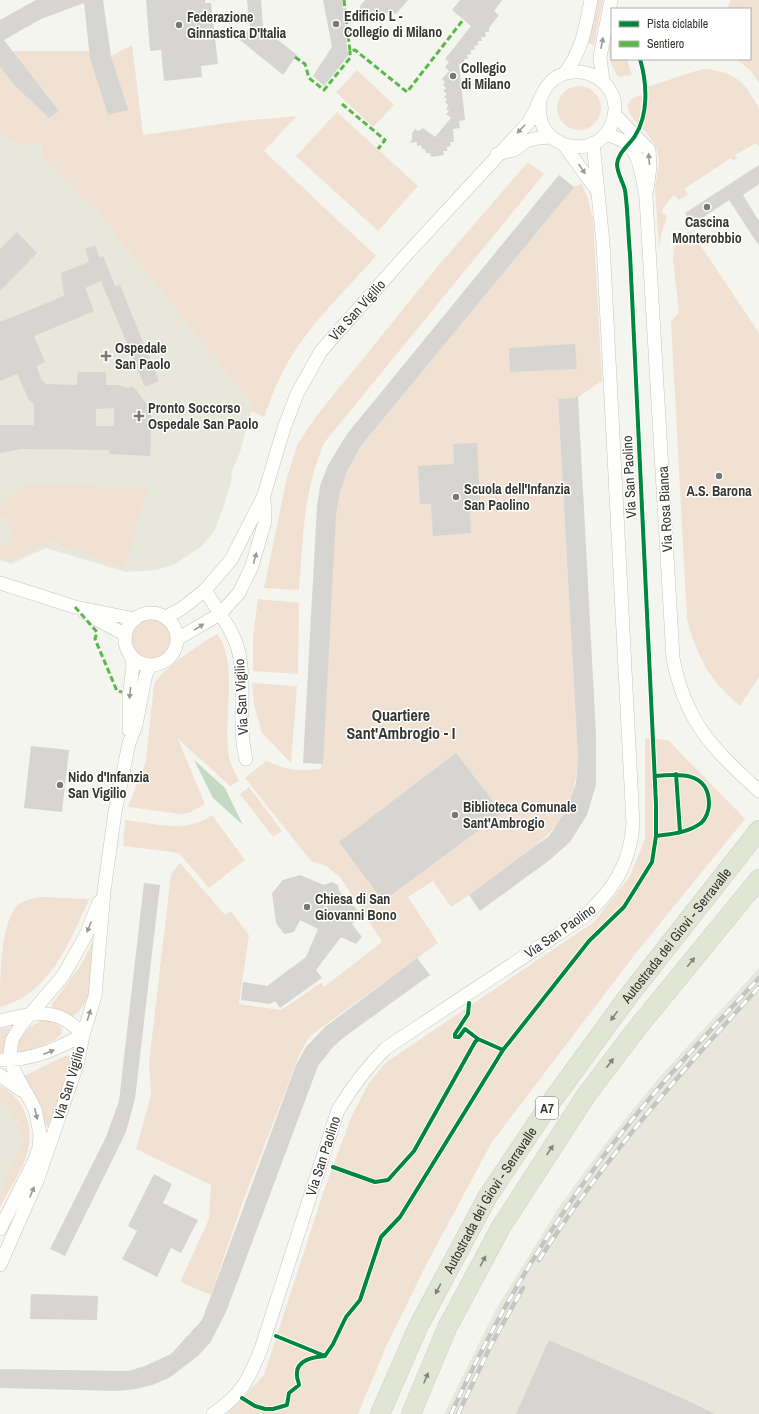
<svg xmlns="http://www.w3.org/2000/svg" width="759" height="1414" viewBox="0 0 759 1414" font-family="'Archivo Narrow',sans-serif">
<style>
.built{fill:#e8e7dc}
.green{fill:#f1e1d2}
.water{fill:#c6d9c2}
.building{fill:#d6d5d1;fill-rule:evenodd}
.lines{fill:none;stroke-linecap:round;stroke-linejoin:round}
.minor-casing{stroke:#c4c4c0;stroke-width:14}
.highway-casing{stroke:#cfcfcc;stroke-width:20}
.minor{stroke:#fefefd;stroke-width:13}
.highway{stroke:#e1e5d3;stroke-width:19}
.rail-casing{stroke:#c5c5c4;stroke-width:4.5}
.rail{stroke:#fff;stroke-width:3;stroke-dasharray:9;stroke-linecap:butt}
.quiet{stroke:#58b947;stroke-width:3;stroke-dasharray:6 3;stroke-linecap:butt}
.cycleway-casing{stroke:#fff;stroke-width:6}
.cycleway{stroke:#00873e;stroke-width:4}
.oneway{fill:#9a9a98}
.oneway2{fill:#83857a}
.poi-dot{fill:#797974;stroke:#fff;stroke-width:1.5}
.labels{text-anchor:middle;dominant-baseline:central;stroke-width:3;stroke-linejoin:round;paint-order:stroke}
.shield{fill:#fff;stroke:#727270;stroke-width:1}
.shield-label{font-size:13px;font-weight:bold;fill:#363632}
.poi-label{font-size:14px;font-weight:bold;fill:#363632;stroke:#fff;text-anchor:start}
.street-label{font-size:14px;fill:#363632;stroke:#fff}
.quarter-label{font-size:16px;font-weight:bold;fill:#363632;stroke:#fff}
</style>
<rect width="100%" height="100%" fill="#f5f5f0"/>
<path class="built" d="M0 134 23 145 41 144 42 157 47 160 98 213 253 406 240 452 232 471 231 482 223 509 214 531 202 546 175 564 157 570 126 572 46 548 11 564 0 560Z
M759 968V1414H444L496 1309 561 1204 609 1139 657 1080Z
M0 1103 8 1107 6 1109 13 1112 24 1137 0 1191Z"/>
<path class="green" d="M596 0H603L594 45 587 43Z
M731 0H759V83L751 71 736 59H750V9H727Z
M612 21V59H627L632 75 619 77C605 61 609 40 612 21Z
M132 45 143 135 241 121 297 116 264 151 376 256C346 290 312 322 288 362 278 379 271 398 264 417L251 411 253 406 98 213 47 161 42 157 41 144 23 145 0 134V67L15 86 49 118 59 111 12 51H89L108 115 127 110 111 56Z
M702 69C725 70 742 77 753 98 755 101 758 105 759 109 759 121 759 135 759 147L756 143 735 155 737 158 733 161 731 158 684 189 688 194 679 200 674 195 666 204 661 212 667 216 663 228 659 247 655 190 659 161 657 151 654 143 643 129 646 119 647 87Z
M357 70 394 105 373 127 336 92Z
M557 108a22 22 0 1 1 44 0a22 22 0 1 1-44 0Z
M642 95 639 125C627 113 620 100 642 95Z
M337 112 418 186 378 231 296 156Z
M528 162 544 174 324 443C320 453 316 464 313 475 303 512 302 552 299 590L264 588 287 477 298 443 318 414 438 266Z
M582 184 588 199 593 219 602 381 578 397 558 399 578 758C574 817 554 833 509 866 490 880 471 894 451 907L433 881 408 897 438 943 310 1036 301 1051 243 1201 211 1295 180 1282 209 1219 211 1185 136 1149 151 1095 149 1063 171 874 180 863 225 915 231 911 249 935 239 1004 281 1010 321 983 324 987 382 942 341 878 326 866 311 861 245 778 266 761C289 770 296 772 321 769L334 515 338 491 354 455 573 187Z
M691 231 759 333V677L740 706C709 680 697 657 687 619L671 321 679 313 673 259 674 247Z
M31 485 90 486 147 489 124 568 52 541 9 561 0 558V545L7 547 13 531 8 526 9 519 0 516V505L21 488Z
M258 599 299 603 298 674 253 671V636Z
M130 638a21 21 0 1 1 42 0a21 21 0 1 1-42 0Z
M217 634C240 661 221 727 230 761 232 767 236 774 239 781L230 786 178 739 205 804 189 813 181 814 128 807 146 761 154 684C164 667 200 644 217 634Z
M252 683 297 686 291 763 262 733 254 705Z
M645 738 668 740 745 819 636 953 492 1142 426 1265 386 1347 358 1414H227L264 1375 325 1187 352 1115 369 1083 385 1063 594 922 630 876 645 839Z
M249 787 282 831 273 837 240 794Z
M212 815 245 860 209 888 179 853 123 846 125 820C153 823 187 834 212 815Z
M43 897 89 899C70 942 50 994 0 1007 0 981 0 929 15 908 22 900 33 898 43 897Z
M94 939C92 965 97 1001 72 1017L52 1009V1004L81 965Z
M42 1020 53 1021 61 1027 62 1034C52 1044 35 1048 21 1052L18 1049C18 1034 30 1026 42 1020Z
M10 1027 4 1054 0 1053V1029Z
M67 1055 72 1057 49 1128 46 1126 43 1115 24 1076Z
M0 1085C27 1100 36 1132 25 1160 19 1176 8 1191 0 1207V1191L24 1137 20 1135 22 1131 15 1127 18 1121 12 1117 13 1112 6 1109 7 1107 0 1103Z"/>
<path class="water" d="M194 760 225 788 243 825 213 798Z"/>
<path class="building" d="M36 0H103L111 56 128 110 108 115 90 58 84 3 41 19 4 40 59 111 49 118 15 86 0 67V20Z
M146 0H205V3H211L218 64 201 66 202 77 164 81 161 50 150 51Z
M247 0H261L263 28 297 55 283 75 240 40 250 28Z
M323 0H342L348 56 324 86 313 76 332 47Z
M365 0H408L396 14 393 12 390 15 387 12 385 15 382 13 379 16 376 14 373 17 370 15 368 18 361 12 360 6Z
M460 0H502L494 11 499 15 489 28V32H485L486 37H481L482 41H478V45L474 46 475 50H471V54L467 55 468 59H464V63L459 64 465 120 459 121 460 128 453 129 454 142H450L451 146 447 147V151H443L444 155 431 157 430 153H426L425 149H422L421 145 417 146V142L410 143 412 139V134L415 129 418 131 423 128 435 137 451 118 446 114 449 111 446 109 448 105 445 102 447 99 444 97 447 94 443 91 446 88 443 85 445 82 442 79 449 71 445 67 449 62 445 59 471 26 452 10Z
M759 165V184L743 195 759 221V246L729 200 692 225 685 213Z
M559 175 574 187 361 446 347 471 340 491 336 515 323 764 303 763 317 506 320 486 328 465 347 434Z
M17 232 37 253 0 291V249Z
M95 245 100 258 103 256 115 286 120 285 159 381 145 387 101 281 85 288 94 311 34 336 45 362 36 366 42 381 46 384 77 385 78 372H106V385H119L128 388 133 386 146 403 152 417 150 456 109 454V450L22 449 0 453V425H34V404L29 400 17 374 0 381V322L64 296 61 273 89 262 85 249ZM114 408V426H96V409Z
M575 344 577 369 510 372 509 348Z
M578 397 596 734V785L587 815 570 842 551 859 480 911 469 895 549 836 567 809 576 783 578 758 558 399Z
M477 443 480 500 469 501 471 533 433 536 431 504H420L418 466 454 464 453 444Z
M31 746 69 750 62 812 24 808Z
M456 753 502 813 383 901 339 842Z
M300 875 324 885 332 882 338 885 339 890 343 896 348 898 349 904 355 907 360 914 352 924 362 937 356 944 341 937 316 970 322 978 280 1008 275 1001 270 1004 241 1000 243 982 267 986 306 957 318 929 300 920 294 932 284 934 276 923 272 893 283 880Z
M144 883 160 885 135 1099 126 1132 65 1256 50 1249 106 1137 119 1101Z
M417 958 430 975 343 1038 333 1047 318 1066 226 1312 210 1343 198 1356 169 1378 152 1385 136 1389 117 1391 0 1388V1369L128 1371 145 1366 171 1354 202 1320 296 1065 306 1047 325 1027Z
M154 1174 172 1184 163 1203 198 1220 181 1253 171 1248 157 1277 122 1259 137 1231 128 1226Z
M31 1294 98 1296 97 1320 30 1319Z
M549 1340 691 1402 715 1414H516Z"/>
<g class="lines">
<g class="minor-casing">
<path id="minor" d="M565 73C583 48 585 30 591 0
M603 82 600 57 611 0
M614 114 649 150 650 167 647 190
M606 134C611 136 618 138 623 141 641 150 642 180 646 197L673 658C685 722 713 749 759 791
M564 145 598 192
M497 154 514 150 526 141 538 138 552 137
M0 583 75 607 135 619
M205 590C216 609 232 628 238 649 247 685 237 723 246 759
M85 613 126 635
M125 639a26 26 0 1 1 52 0a26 26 0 1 1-52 0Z
M166 617 181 609 205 590 231 560 264 495 284 428 297 394 321 351 406 255 528 123C538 110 540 90 554 79 581 59 622 83 614 117 603 165 531 151 540 101
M177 639 220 614 239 593 252 566 265 521 264 498
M129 730V697L133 665 131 655
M0 1021C34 1013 58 1005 83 1035
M0 1060C34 1060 54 1050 83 1035
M0 1075 21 1090
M0 1229 34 1162 39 1148 40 1134 35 1109 14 1071 10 1053 12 1040 21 1025 63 976 85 937 99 902
M0 1265 37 1181 54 1132 78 1062 83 1035 95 996 104 891 115 812 129 743 136 725 145 678 147 672 152 665
M213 1414C242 1394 248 1381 261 1349L338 1110C352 1087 367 1067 386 1048L584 917C613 890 630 865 633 824L603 243 593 143"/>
</g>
<g class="highway-casing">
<g id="highway">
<path id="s1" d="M380 1414 419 1325 488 1196 549 1105 627 998 759 830"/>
<path d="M411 1414 447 1328 501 1227 587 1094 638 1027 759 879"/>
</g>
</g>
<use href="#minor" class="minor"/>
<use href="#highway" class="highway"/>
<g class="rail-casing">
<path id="rail" d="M539 1260C603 1160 679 1074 759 987
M451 1414C492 1324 542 1238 602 1158 650 1094 705 1036 759 978
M458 1414 491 1345 523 1288"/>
</g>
<use href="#rail" class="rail"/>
<path class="quiet" d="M344 0 350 51 355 50 407 92 463 20
M295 57 305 64 309 78 324 90 350 58V51
M342 104 385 140 378 149
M75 607 97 632 95 639 117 691 122 692"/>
<g class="cycleway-casing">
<path id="cycleway" d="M676 774 680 832
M655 776C678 774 709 771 709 804 709 810 706 819 701 823 688 833 671 834 656 836
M469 1003 468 1014 455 1034V1037H459L465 1029 478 1039
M333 1167 375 1182 388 1180 414 1151 475 1042 478 1039 503 1050
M276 1336 325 1356 333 1344 346 1317 360 1300 381 1237 400 1217 503 1050 589 941 624 907 652 862 656 836V804L630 254C628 233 628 211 625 190 623 182 617 173 617 164 618 153 629 145 635 136 649 114 647 83 640 59
M242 1398 255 1406 265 1409H273L287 1405 289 1393 299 1385C299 1382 297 1380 297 1376 295 1360 313 1357 325 1356"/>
</g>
<use href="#cycleway" class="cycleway"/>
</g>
<defs><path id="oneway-solid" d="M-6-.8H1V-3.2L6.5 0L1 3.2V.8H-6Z"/></defs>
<g class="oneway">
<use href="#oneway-solid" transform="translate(602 43) rotate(-79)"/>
<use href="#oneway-solid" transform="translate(521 129) rotate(134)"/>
<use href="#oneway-solid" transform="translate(649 159) rotate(-95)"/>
<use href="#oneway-solid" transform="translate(582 169) rotate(56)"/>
<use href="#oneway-solid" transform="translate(255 558) rotate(-75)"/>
<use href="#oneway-solid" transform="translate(199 627) rotate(-32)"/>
<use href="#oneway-solid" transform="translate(130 693) rotate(96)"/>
<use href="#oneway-solid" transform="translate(89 927) rotate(112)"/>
<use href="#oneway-solid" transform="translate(89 1015) rotate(-73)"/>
<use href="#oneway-solid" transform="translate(49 1052) rotate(-21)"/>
<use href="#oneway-solid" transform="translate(36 1114) rotate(77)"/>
<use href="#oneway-solid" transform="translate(32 1192) rotate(-67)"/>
</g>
<g class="oneway2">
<use href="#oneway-solid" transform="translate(691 962) rotate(-51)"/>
<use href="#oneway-solid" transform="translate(614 1016) rotate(126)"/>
<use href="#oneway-solid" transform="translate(610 1063) rotate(-53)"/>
<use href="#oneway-solid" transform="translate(550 1150) rotate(-57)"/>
<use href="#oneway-solid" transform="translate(483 1261) rotate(-62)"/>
<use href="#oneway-solid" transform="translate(438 1289) rotate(118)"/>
<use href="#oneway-solid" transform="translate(426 1378) rotate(-67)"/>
</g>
<g class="poi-dot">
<circle cx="336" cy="24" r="4"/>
<circle cx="179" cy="25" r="4"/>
<circle cx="453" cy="76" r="4"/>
<circle cx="707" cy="207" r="4"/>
<path d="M104 350h4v4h4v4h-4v4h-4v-4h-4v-4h4z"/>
<path d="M137 410h4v4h4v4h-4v4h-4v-4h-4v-4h4z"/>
<circle cx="719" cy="476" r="4"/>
<circle cx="456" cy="497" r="4"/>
<circle cx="60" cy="785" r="4"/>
<circle cx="455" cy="815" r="4"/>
<circle cx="307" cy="907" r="4"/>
</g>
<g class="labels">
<rect class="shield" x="536" y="1097" width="22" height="22" rx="3"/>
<g class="shield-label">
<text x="547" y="1108">A7</text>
</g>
<g class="poi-label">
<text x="344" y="16">Edificio L -<tspan x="344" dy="16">Collegio di Milano</tspan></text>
<text x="187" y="17">Federazione<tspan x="187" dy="16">Ginnastica D'Italia</tspan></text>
<text x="461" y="68">Collegio<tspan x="461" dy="16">di Milano</tspan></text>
<text x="707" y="222" text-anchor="middle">Cascina<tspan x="707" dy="16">Monterobbio</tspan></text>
<text x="115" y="348">Ospedale<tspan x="115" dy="16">San Paolo</tspan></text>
<text x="148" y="408">Pronto Soccorso<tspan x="148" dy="16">Ospedale San Paolo</tspan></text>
<text x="464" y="489">Scuola dell'Infanzia<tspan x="464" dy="16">San Paolino</tspan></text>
<text x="719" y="491" text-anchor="middle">A.S. Barona</text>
<text x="68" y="777">Nido d'Infanzia<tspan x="68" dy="16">San Vigilio</tspan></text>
<text x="463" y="807">Biblioteca Comunale<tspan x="463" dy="16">Sant'Ambrogio</tspan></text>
<text x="315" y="899">Chiesa di San<tspan x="315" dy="16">Giovanni Bono</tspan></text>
</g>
<g class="street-label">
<text transform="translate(357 310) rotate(-48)">Via San Vigilio</text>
<text transform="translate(629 477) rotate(-93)">Via San Paolino</text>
<text transform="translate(665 509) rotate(-93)">Via Rosa Bianca</text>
<text transform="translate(241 697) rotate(-93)">Via San Vigilio</text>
<text transform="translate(560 931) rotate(-35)">Via San Paolino</text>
<text stroke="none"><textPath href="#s1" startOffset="565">Autostrada dei Giovi - Serravalle</textPath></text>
<text transform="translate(69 1083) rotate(-73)">Via San Vigilio</text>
<text transform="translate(323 1156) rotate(-72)">Via San Paolino</text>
<text stroke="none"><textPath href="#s1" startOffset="241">Autostrada dei Giovi - Serravalle</textPath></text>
</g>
<g class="quarter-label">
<text x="401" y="715">Quartiere<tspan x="401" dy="18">Sant'Ambrogio - I</tspan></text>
</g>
</g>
<rect x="611" y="8" width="140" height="52" fill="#ffffff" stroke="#afafad"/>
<rect x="619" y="21" width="20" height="6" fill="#00873e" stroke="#afafad"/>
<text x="647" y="28" font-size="12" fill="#363632">Pista ciclabile</text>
<rect x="619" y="41" width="20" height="6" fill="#58b947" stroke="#afafad"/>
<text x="647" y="48" font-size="12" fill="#363632">Sentiero</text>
</svg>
